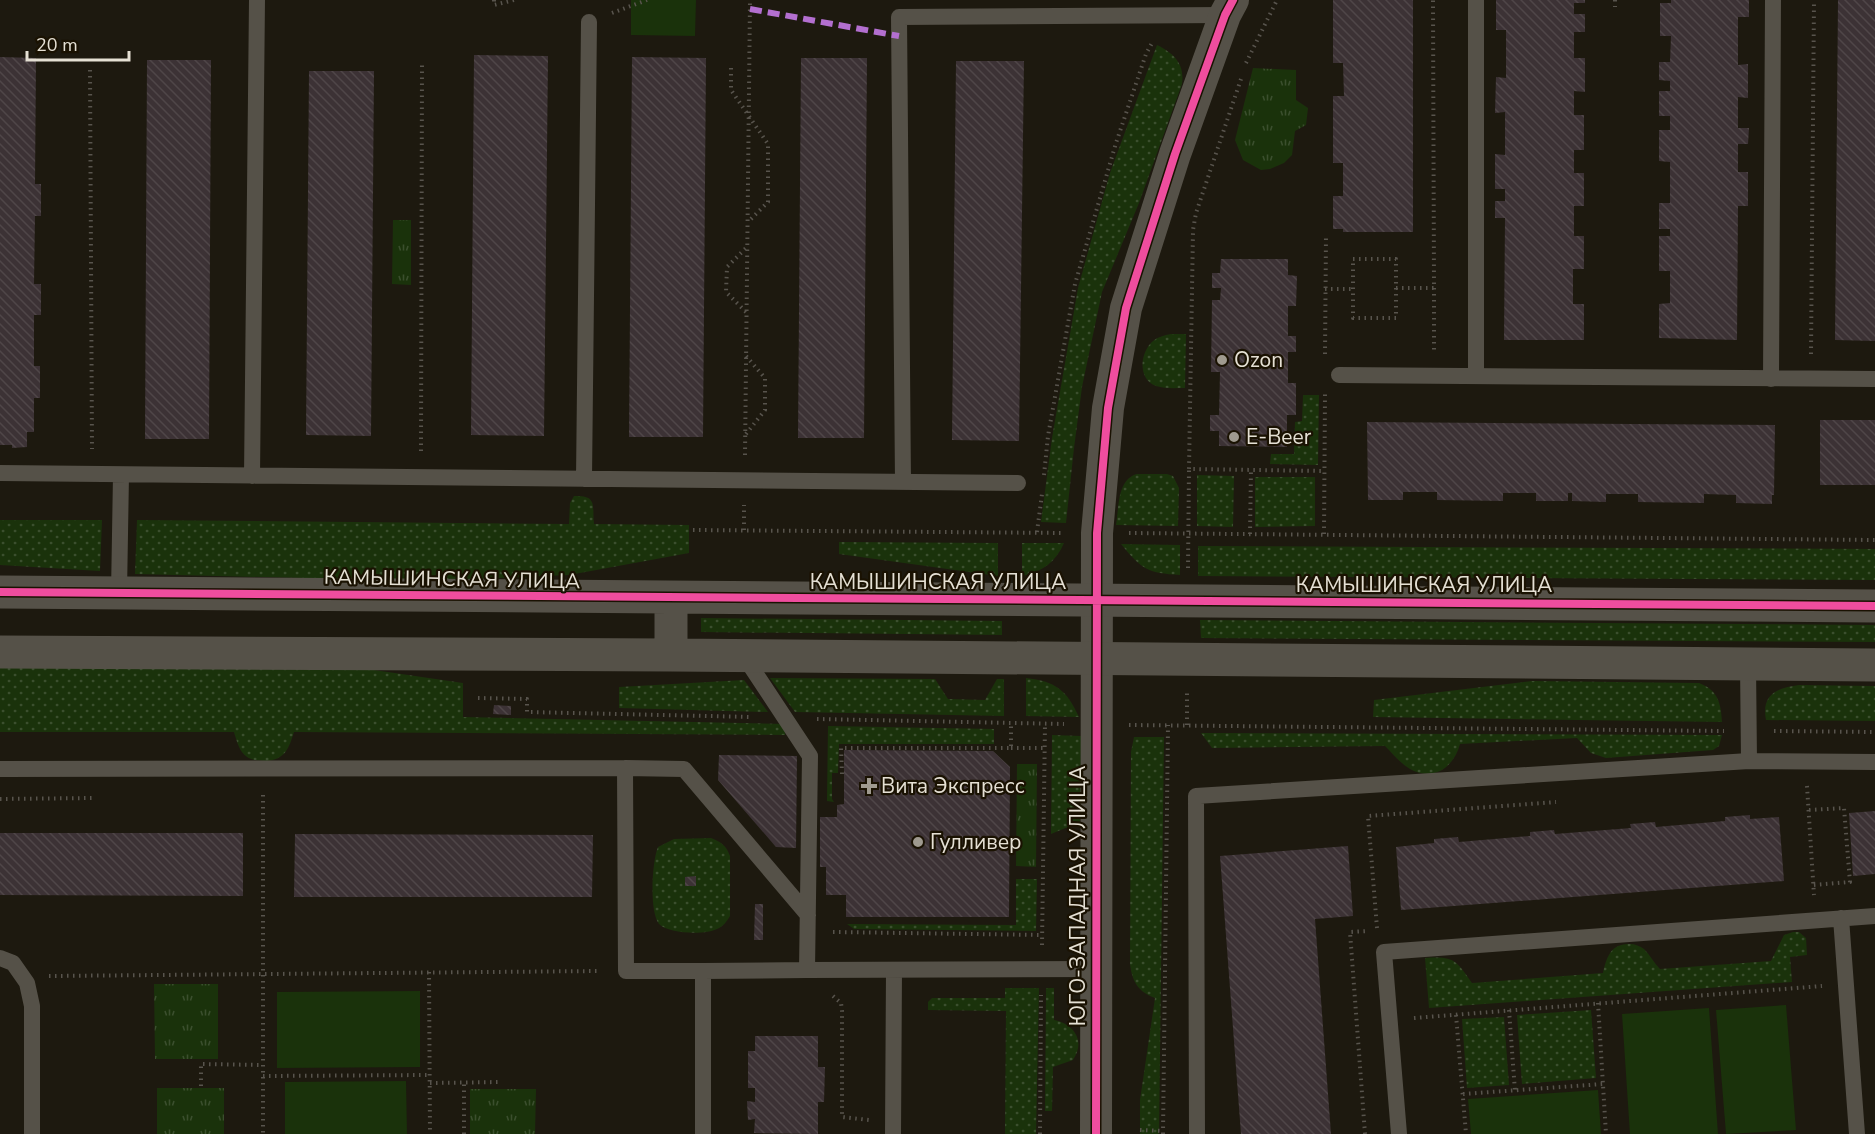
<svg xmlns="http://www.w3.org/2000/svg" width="1875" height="1134" viewBox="0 0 1875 1134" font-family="'Nunito Sans',sans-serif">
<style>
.grass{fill:url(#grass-dots)}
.park{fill:url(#park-tufts)}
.garden{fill:#1a320b}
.building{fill:url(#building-back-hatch)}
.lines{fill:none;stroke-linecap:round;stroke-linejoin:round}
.path{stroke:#58544d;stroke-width:4;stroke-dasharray:1.5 4.5;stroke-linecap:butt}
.service{stroke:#555148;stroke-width:16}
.minor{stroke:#555148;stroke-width:32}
.tertiary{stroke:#555148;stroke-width:33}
.quiet{stroke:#b36fd0;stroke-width:6;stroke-dasharray:12 6;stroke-linecap:butt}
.cycleway-casing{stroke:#1a1202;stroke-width:11}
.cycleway{stroke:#ef4d9e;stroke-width:8}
.poi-dot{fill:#9f9a8f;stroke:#1a1202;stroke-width:2}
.labels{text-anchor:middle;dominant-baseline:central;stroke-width:4.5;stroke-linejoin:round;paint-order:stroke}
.poi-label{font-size:21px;fill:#e5e0d4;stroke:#1a1202;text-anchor:start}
.street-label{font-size:21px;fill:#e5e0d4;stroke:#1a1202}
</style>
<defs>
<pattern id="grass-dots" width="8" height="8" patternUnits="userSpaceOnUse" patternTransform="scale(1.5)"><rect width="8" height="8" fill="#1a320b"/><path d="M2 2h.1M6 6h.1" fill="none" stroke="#3b4f2e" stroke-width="1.8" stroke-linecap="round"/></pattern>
<pattern id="park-tufts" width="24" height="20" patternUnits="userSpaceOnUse" patternTransform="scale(1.5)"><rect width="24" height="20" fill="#1a320b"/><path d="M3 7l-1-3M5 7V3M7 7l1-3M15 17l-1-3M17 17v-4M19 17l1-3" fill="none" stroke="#3b4f2e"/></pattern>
<pattern id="building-back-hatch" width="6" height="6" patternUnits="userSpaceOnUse" patternTransform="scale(1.5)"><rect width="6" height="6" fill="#3c3235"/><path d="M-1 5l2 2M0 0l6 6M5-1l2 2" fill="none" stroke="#4f4648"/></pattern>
</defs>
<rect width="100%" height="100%" fill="#1d190f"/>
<path class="grass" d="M1157 45C1173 53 1185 63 1182 84L1139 203 1102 292 1082 387 1074 448 1066 523 1041 522 1052 438 1078 288 1110 173Z
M1171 334H1186L1185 388C1176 388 1165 389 1156 386 1137 379 1140 352 1153 341 1158 337 1164 335 1171 334Z
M1303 395H1319L1318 465 1270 464 1271 454H1294L1295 422 1302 421Z
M1137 474H1167L1173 476 1179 488 1178 526 1116 525C1119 508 1117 479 1137 474Z
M1197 475 1234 476 1233 527 1197 526Z
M1255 477H1315V526L1255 527Z
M574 496C598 495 592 506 594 524L689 525V553L569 575 427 581 135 574 137 520 569 524 570 503Z
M0 520H102L100 571 0 565Z
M839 542 998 543V576L839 554Z
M1022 543H1064C1056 562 1042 572 1022 576Z
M1121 544 1180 545V575C1148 573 1142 570 1121 544Z
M1198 546 1875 549V580L1198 576Z
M701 618 1002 621V635L701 632Z
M1200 620 1875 625V642L1201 638Z
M333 664 463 683V717L785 724V735L294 732C289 748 285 760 266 761 244 761 240 753 234 732H0V665Z
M770 678 935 679 948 699 985 700 997 679H1004V716L795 712Z
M1026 678C1055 681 1067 690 1079 717L1026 716Z
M744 680 768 712 619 708V687Z
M1532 681 1699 683C1718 690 1721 703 1722 722L1373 717 1374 700Z
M1799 685 1875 686V721L1766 720C1761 694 1777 688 1799 685Z
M828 726 994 729V744H839L838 773H832V799L834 802 827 801Z
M1201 733 1722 735 1719 746 1713 750 1606 758 1591 753 1577 738 1460 744C1454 767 1434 782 1410 769 1400 763 1393 754 1385 746L1212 748Z
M1052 735 1081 736 1080 822 1051 834Z
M1134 737H1164L1159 1134H1140V1100L1155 998C1138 992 1132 981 1130 964L1131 752Z
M711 838C721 842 726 845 730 856V916C727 921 723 927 717 929 706 935 668 934 659 924 649 911 652 861 658 847L674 839Z
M1016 879H1037L1036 931 854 929 847 924 1016 925Z
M1793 932H1799L1806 938 1807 955 1790 957 1792 982 1429 1008 1425 958C1454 956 1456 960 1472 983L1603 973C1606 958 1611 943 1630 944 1635 944 1640 946 1644 949 1650 955 1654 963 1660 969L1771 961 1784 935Z
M1005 988H1039L1036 1134H1005L1006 1011 928 1010V1002L932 998H1005Z
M1046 988H1054V1020C1074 1024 1086 1041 1073 1060L1053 1067 1052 1111H1045Z
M1591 1010 1596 1078 1522 1084 1517 1015Z
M1504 1017 1509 1085 1467 1088 1462 1019Z"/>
<path class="park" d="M1253 68 1296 70V100L1308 108 1306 125 1295 131 1292 155 1284 163 1270 169 1261 170 1243 160 1235 140Z
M393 220H411V285L392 284Z
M1017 764H1037L1036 867 1016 866Z
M154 984H218V1059H155Z
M157 1088H224V1134H157Z
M470 1089H536L535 1134H470Z"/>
<path class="garden" d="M631 0H696L695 36 631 35Z
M420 991V1067L277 1068V992Z
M1786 1005 1796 1130 1726 1134 1716 1010Z
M1709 1008 1718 1134H1630L1622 1014Z
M406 1081 407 1134H285V1082Z
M1598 1090 1601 1134H1471L1468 1099Z"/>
<path class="building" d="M1333 0H1413V232H1343V229H1333V196H1343V163H1333V96H1344L1343 63H1333Z
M1496 0H1585V3H1574V14H1585V32H1574V58H1585V92L1574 91V115H1584V150H1574V173H1584V206H1574V236H1584V269H1573V304H1584V340H1504L1505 218H1495V201H1505V189H1495V154L1505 155V112L1495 113 1496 77 1506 78V30H1496Z
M1671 0H1749V17H1738V65L1748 64V98L1738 97V128H1749L1748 144H1738V172H1748V206H1738L1737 340 1659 338V304L1670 303V271H1659V236H1670V229H1659V203H1670V162L1659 161V130H1670V116H1659V91H1670V81L1659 80V62H1670L1671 36H1660V3H1671Z
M1838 0H1875V341L1835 340Z
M474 55 548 56 544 436 471 435Z
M0 57 36 58 35 184H41V216H35L34 284H41V315H34V366H40V398H34V432H27V447L12 448V445H0Z
M632 57 706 58 703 437H629Z
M801 58H867L864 438H798Z
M147 60H211L209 439H145Z
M956 61H1024L1019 441 952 440Z
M309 71H374L371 436 306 435Z
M1221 259H1288V275L1297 276 1296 306H1288V336H1296V352H1288V383H1296V415H1287V447L1219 446V431H1210V415H1219L1220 372H1211L1212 300H1220L1221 288H1212V273H1220Z
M1820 420H1875V485H1820Z
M1367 422 1775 425 1774 495H1772V504L1736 503V495L1704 494V503L1638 502V494H1606V502L1572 501V493H1568V501H1536V493H1503V501L1437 500V492H1403V500H1368Z
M494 705 511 706V715L493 714Z
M844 750 993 751 1010 767 1009 917H846V895H826V867H820V817H837V805L844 804Z
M719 755 797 756 796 848 776 847 718 780Z
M1875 811V874L1853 876 1849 813Z
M1750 815V819L1779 817 1784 881 1401 910 1396 847 1434 843V839L1458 837 1459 842 1530 836V832L1554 830 1555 834 1631 828 1630 824 1655 822 1656 827 1725 821V817Z
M0 833H243V896L0 895Z
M295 834 593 835 592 897H294Z
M1348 846 1353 916 1315 919 1331 1134H1241L1220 856Z
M696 876V886H685V877Z
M755 904H763V940H754Z
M755 1036H818V1067H825L824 1102H818V1134L754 1133 755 1119 748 1120 747 1101 755 1102V1088H748V1051H755Z"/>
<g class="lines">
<path class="path" d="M494 0V5L514 0
M1615 0V7
M612 13 647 0
M1246 63 1277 0
M731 68V90L768 144V202L748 222
M90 70 92 449
M1241 79 1196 213 1193 230 1189 469 1324 471
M1353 259H1396V318H1353Z
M1396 288H1434L1433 0
M1434 288V350
M1325 289H1353
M746 312 726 292 727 267 747 247
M1325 354 1326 235
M1811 354 1814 0
M746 434 765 410V378L746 356
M421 451 422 64
M745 455 750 0
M1044 475 1048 436 1075 284 1116 143 1146 54 1153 41
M693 530 1064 533
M744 530V505
M1037 532 1042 494
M1129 533 1875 540
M1250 534 1251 470
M1324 534 1325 394
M1188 568 1189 469
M478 698 527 699V712L752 717
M817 719 1064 724
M1129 725 1724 731
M1187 725V692
M1774 731 1875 732
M1011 748H1045
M842 774 841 748H1011V724
M1807 786 1814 895
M263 795V1134
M0 799 92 798
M1809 810 1844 808 1850 882 1813 885
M1377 928 1368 816 1556 802
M833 932 1043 935
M1042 945 1045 724
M429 972 430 1134
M49 976 600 971
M833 996 841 1003 842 1011V1117L869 1120
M1598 1003 1606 1134
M1509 1010 1515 1091
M1456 1015 1466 1134
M1414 1018 1822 986
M263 1076 429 1075
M430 1083 500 1082
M201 1086V1064L263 1065
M1463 1094 1603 1084
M1140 1130 1163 1131
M464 1134V1082
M1040 1134 1041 995
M1163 1134 1168 725
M1365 1134 1350 932 1369 931"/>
<path class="service" d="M1339 375 1875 379
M1476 376V0
M1771 379 1773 0
M0 473 1018 483
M252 476 257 0
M584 479 589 22
M903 482 899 17 1225 15
M119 593 121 475
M744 656 810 756 807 970 1097 969
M1748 664 1749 761 1875 762
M625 768 684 769 808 915
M0 769 625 768 626 971H703
M1841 918 1857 1134
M0 958 13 963 27 983 32 1006V1134
M703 1134V971L807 970
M893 1134 894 970
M1197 1134 1196 796 1749 761
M1399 1134 1384 952 1875 916"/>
<path class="minor" d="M1096 1134 1097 533 1108 408 1126 308 1175 154 1225 15 1233 0"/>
<path class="tertiary" d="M0 592 1875 606
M0 652 671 655 1875 665
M671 655V599"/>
<path class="quiet" d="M750 9 899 36"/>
<g class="cycleway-casing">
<path id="cycleway" d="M0 592 1875 606
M1096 1134 1097 533 1108 408 1126 308 1175 154 1225 15 1233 0"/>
</g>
<use href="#cycleway" class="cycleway"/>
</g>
<g class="poi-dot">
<circle cx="1222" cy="360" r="6"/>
<circle cx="1234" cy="437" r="6"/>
<path d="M866 777h6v6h6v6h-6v6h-6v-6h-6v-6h6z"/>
<circle cx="918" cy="842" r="6"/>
</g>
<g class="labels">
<g class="poi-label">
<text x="1234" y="360">Ozon</text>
<text x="1246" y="437">E-Beer</text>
<text x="881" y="786">Вита Экспресс</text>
<text x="930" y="842">Гулливер</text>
</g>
<g class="street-label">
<text transform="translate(452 579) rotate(1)">КАМЫШИНСКАЯ УЛИЦА</text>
<text x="938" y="582">КАМЫШИНСКАЯ УЛИЦА</text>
<text x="1424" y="585">КАМЫШИНСКАЯ УЛИЦА</text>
<text transform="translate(1078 896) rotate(-90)">ЮГО-ЗАПАДНАЯ УЛИЦА</text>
</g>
</g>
<path d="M27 51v9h102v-9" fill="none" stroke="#e5e0d4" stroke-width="3"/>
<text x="36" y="51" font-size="18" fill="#e5e0d4" stroke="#1a1202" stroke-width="4.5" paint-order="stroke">20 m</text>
</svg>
